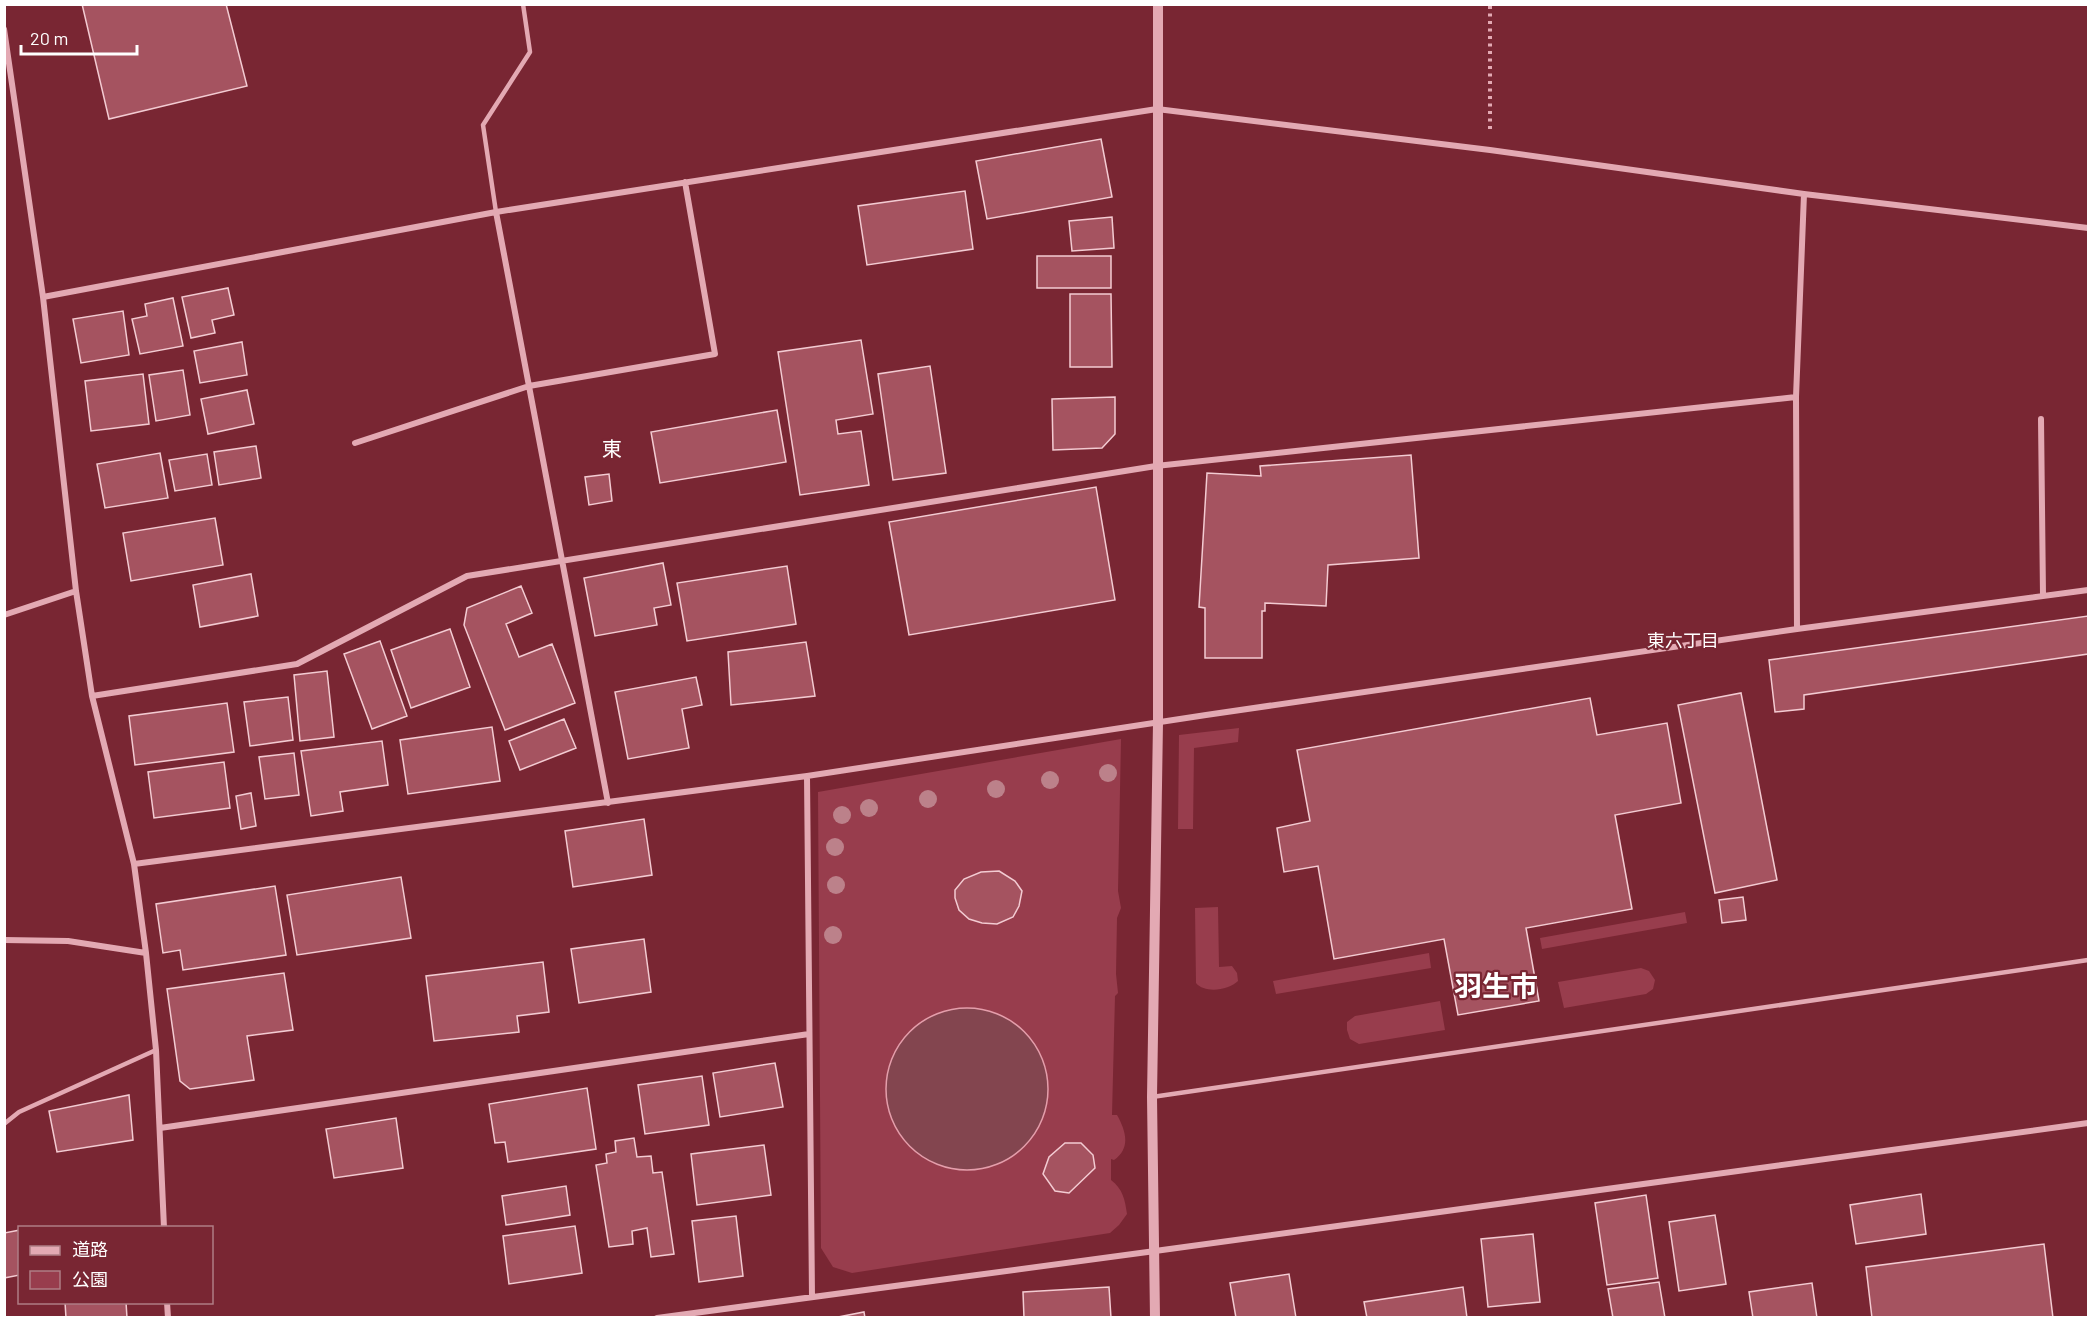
<svg xmlns="http://www.w3.org/2000/svg" width="2093" height="1322" viewBox="0 0 2093 1322" font-family="Barlow,'Noto Sans JP',sans-serif">
<style>
.green{fill:#983d4d}
.water{fill:#83454f;stroke:#e49eab;stroke-width:1.5}
.building{fill:#a55360;stroke:#f3cbd2;stroke-width:1.5}
.lines{fill:none;stroke-linecap:round;stroke-linejoin:round}
.path{stroke:#e3a9b3;stroke-width:4;stroke-dasharray:3 4.5;stroke-linecap:butt}
.service{stroke:#e3a9b3;stroke-width:4.5}
.minor{stroke:#e3a9b3;stroke-width:6}
.tertiary{stroke:#e3a9b3;stroke-width:10}
.tree{fill:#bc818a}
.labels{text-anchor:middle;dominant-baseline:central;stroke-width:4.5;stroke-linejoin:round;paint-order:stroke}
.neighbourhood-label{font-size:18px;fill:#fff;stroke:#792633}
.quarter-label{font-size:20px;fill:#fff;stroke:#792633}
.town-label{font-size:28px;font-weight:bold;fill:#fff;stroke:#792633}
</style>
<rect width="100%" height="100%" fill="#792633"/>
<path class="green" d="M1239 728 1238 742 1194 748 1193 829H1178L1179 735Z
M1121 739 1118 891 1121 908 1117 918 1116 974 1118 993 1115 996 1112 1115H1117C1126 1131 1131 1148 1114 1160L1111 1159V1180C1123 1189 1125 1200 1127 1214L1119 1225 1110 1233 852 1273 833 1267 821 1248 818 792Z
M1218 907 1219 967 1232 966 1237 973 1238 981C1229 990 1205 994 1196 983L1195 908Z
M1685 912 1687 923 1542 949 1540 938Z
M1429 953 1431 968 1276 994 1273 981Z
M1641 968 1649 971 1655 980 1653 989 1646 994 1564 1008 1558 982Z
M1440 1001 1445 1030 1359 1044 1350 1039 1347 1030V1022L1355 1016Z"/>
<path class="water" d="M886 1089a81 81 0 1 1 162 0a81 81 0 1 1-162 0Z"/>
<path class="building" d="M82 4H226L247 86 109 119Z
M1101 139 1112 197 987 219 976 161Z
M965 191 973 249 867 265 858 206Z
M1112 217 1114 248 1072 251 1069 221Z
M1037 256H1111V288H1037Z
M228 288 234 315 212 320 215 333 191 338 182 297Z
M1070 294H1111L1112 367H1070Z
M173 298 183 346 140 354 132 319 147 316 145 304Z
M123 311 129 355 81 363 73 319Z
M861 340 873 414 836 420 838 434 861 431 869 485 800 495 778 352Z
M242 342 247 375 200 383 194 351Z
M930 366 946 473 893 480 878 374Z
M183 370 190 415 156 421 149 375Z
M143 374 149 424 91 431 85 381Z
M247 390 254 424 208 434 201 399Z
M1115 397V434L1102 448 1053 450 1052 399Z
M777 410 786 462 660 483 651 432Z
M256 446 261 478 219 485 214 452Z
M160 453 168 498 105 508 97 464Z
M207 454 212 485 175 491 169 460Z
M1411 455 1419 558 1328 565 1326 606 1265 603V611H1262V658H1205V608L1199 607 1207 473 1261 476 1260 466Z
M609 474 612 501 589 505 585 477Z
M1096 487 1115 600 909 635 889 522Z
M215 518 223 565 131 581 123 533Z
M663 563 671 605 654 608 657 625 595 636 584 578Z
M787 566 796 624 687 641 677 583Z
M251 574 258 616 200 627 193 585Z
M521 586 532 613 506 624 519 657 552 644 575 703 505 730 464 625 467 608Z
M2088 616V654L1804 695V709L1775 712 1769 660Z
M450 629 470 687 411 708 391 650Z
M380 641 407 716 372 729 344 654Z
M806 642 815 696 731 705 728 652Z
M327 671 334 737 300 741 294 675Z
M696 677 702 705 682 709 689 748 628 759 615 692Z
M1741 693 1777 880 1715 893 1678 705Z
M288 697 293 740 250 746 244 702Z
M1590 698 1597 735 1667 723 1681 803 1615 815 1632 909 1526 928 1539 1001 1458 1015 1444 939 1334 959 1318 866 1284 872 1277 828 1310 821 1297 750Z
M227 703 234 752 135 765 129 716Z
M564 719 576 748 520 770 509 741Z
M492 727 500 781 408 794 400 740Z
M382 741 388 785 340 792 343 811 311 816 301 751Z
M294 753 299 795 265 799 259 757Z
M224 762 230 808 154 818 148 772Z
M251 793 256 826 241 829 236 796Z
M644 819 652 875 573 887 565 831Z
M999 871 1015 881 1022 891 1019 906 1013 917 997 924 982 923 969 919 959 910 955 898V890L964 879 981 872Z
M401 877 411 938 297 955 287 895Z
M275 886 286 955 183 970 180 950 163 953 156 904Z
M1743 897 1746 920 1722 923 1719 900Z
M644 939 651 992 579 1003 571 949Z
M543 962 549 1012 517 1016 519 1032 434 1041 426 976Z
M284 973 293 1030 247 1036 254 1080 190 1089 180 1081 167 989Z
M775 1063 783 1107 720 1117 713 1073Z
M702 1076 709 1125 645 1134 638 1085Z
M587 1088 596 1149 508 1162 505 1142 495 1143 489 1104Z
M129 1095 133 1140 57 1152 49 1111Z
M396 1118 403 1168 334 1178 326 1129Z
M634 1138 637 1157 651 1156 653 1173 662 1172 674 1254 651 1257 647 1228 632 1231 633 1244 609 1247 596 1165 607 1163 606 1154 616 1152 615 1141Z
M1065 1143H1081L1093 1155 1095 1168 1069 1193 1055 1191 1043 1174 1049 1157Z
M764 1145 771 1195 697 1205 691 1154Z
M566 1186 570 1215 506 1225 502 1196Z
M1921 1194 1926 1234 1856 1244 1850 1205Z
M1646 1195 1658 1278 1607 1285 1595 1203Z
M1715 1215 1726 1284 1679 1291 1669 1222Z
M736 1216 743 1276 699 1282 692 1221Z
M575 1226 582 1273 509 1284 503 1236Z
M20 1230V1275L4 1278V1233Z
M1533 1234 1540 1302 1488 1307 1481 1239Z
M2044 1244 2053 1318H1872L1866 1267Z
M1289 1274 1296 1318H1236L1230 1283Z
M1659 1282 1665 1318H1613L1608 1289Z
M1812 1283 1817 1318H1753L1749 1292Z
M1109 1287 1111 1318H1024L1023 1292Z
M1463 1287 1467 1318H1367L1364 1302Z
M65 1302H126L127 1318H66Z
M864 1312 865 1318H833Z"/>
<g class="lines">
<path class="path" d="M1490 129V4"/>
<path class="service" d="M496 212 483 125 530 52 523 4
M1152 1097 2088 960
M4 1124 19 1112 156 1050"/>
<path class="minor" d="M4 29 43 297 76 591 92 696 134 864 146 953 156 1050 164 1228
M496 212 608 803
M43 297 496 212 1157 109 1490 150 1804 194 2088 228
M2041 419 2043 595
M355 443 529 386 715 354 685 182
M4 615 76 591
M1797 629 1796 397 1804 194
M92 696 297 664 467 576 1156 466 1796 397
M807 776 812 1297
M134 864 807 776 1206 715 1797 629 2088 590
M4 940 68 941 146 953
M160 1128 809 1034
M167 1302 168 1318
M657 1318 1155 1251 2088 1123"/>
<path class="tertiary" d="M1155 1318 1152 1097 1158 723V4"/>
</g>
<g class="tree">
<circle cx="1108" cy="773" r="9"/>
<circle cx="1050" cy="780" r="9"/>
<circle cx="996" cy="789" r="9"/>
<circle cx="928" cy="799" r="9"/>
<circle cx="869" cy="808" r="9"/>
<circle cx="842" cy="815" r="9"/>
<circle cx="835" cy="847" r="9"/>
<circle cx="836" cy="885" r="9"/>
<circle cx="833" cy="935" r="9"/>
</g>
<g class="labels">
<g class="neighbourhood-label">
<text x="1683" y="640">東六丁目</text>
</g>
<g class="quarter-label">
<text x="612" y="448">東</text>
</g>
<g class="town-label">
<text x="1496" y="985">羽生市</text>
</g>
</g>
<rect width="2093" height="1322" fill="none" stroke="#ffffff" stroke-width="12"/>
<rect x="18" y="1226" width="195" height="78" fill="#792633" stroke="#af7d85" stroke-width="1.5"/>
<rect x="30" y="1246" width="30" height="9" fill="#e3a9b3" stroke="#af7d85" stroke-width="1.5"/>
<text x="72" y="1256" font-size="18" fill="#ffffff">道路</text>
<rect x="30" y="1271" width="30" height="18" fill="#983d4d" stroke="#af7d85" stroke-width="1.5"/>
<text x="72" y="1286" font-size="18" fill="#ffffff">公園</text>
<path d="M21 45v9h116v-9" fill="none" stroke="#ffffff" stroke-width="3"/>
<text x="30" y="45" font-size="18" fill="#ffffff" stroke="#792633" stroke-width="4.5" paint-order="stroke">20 m</text>
</svg>
